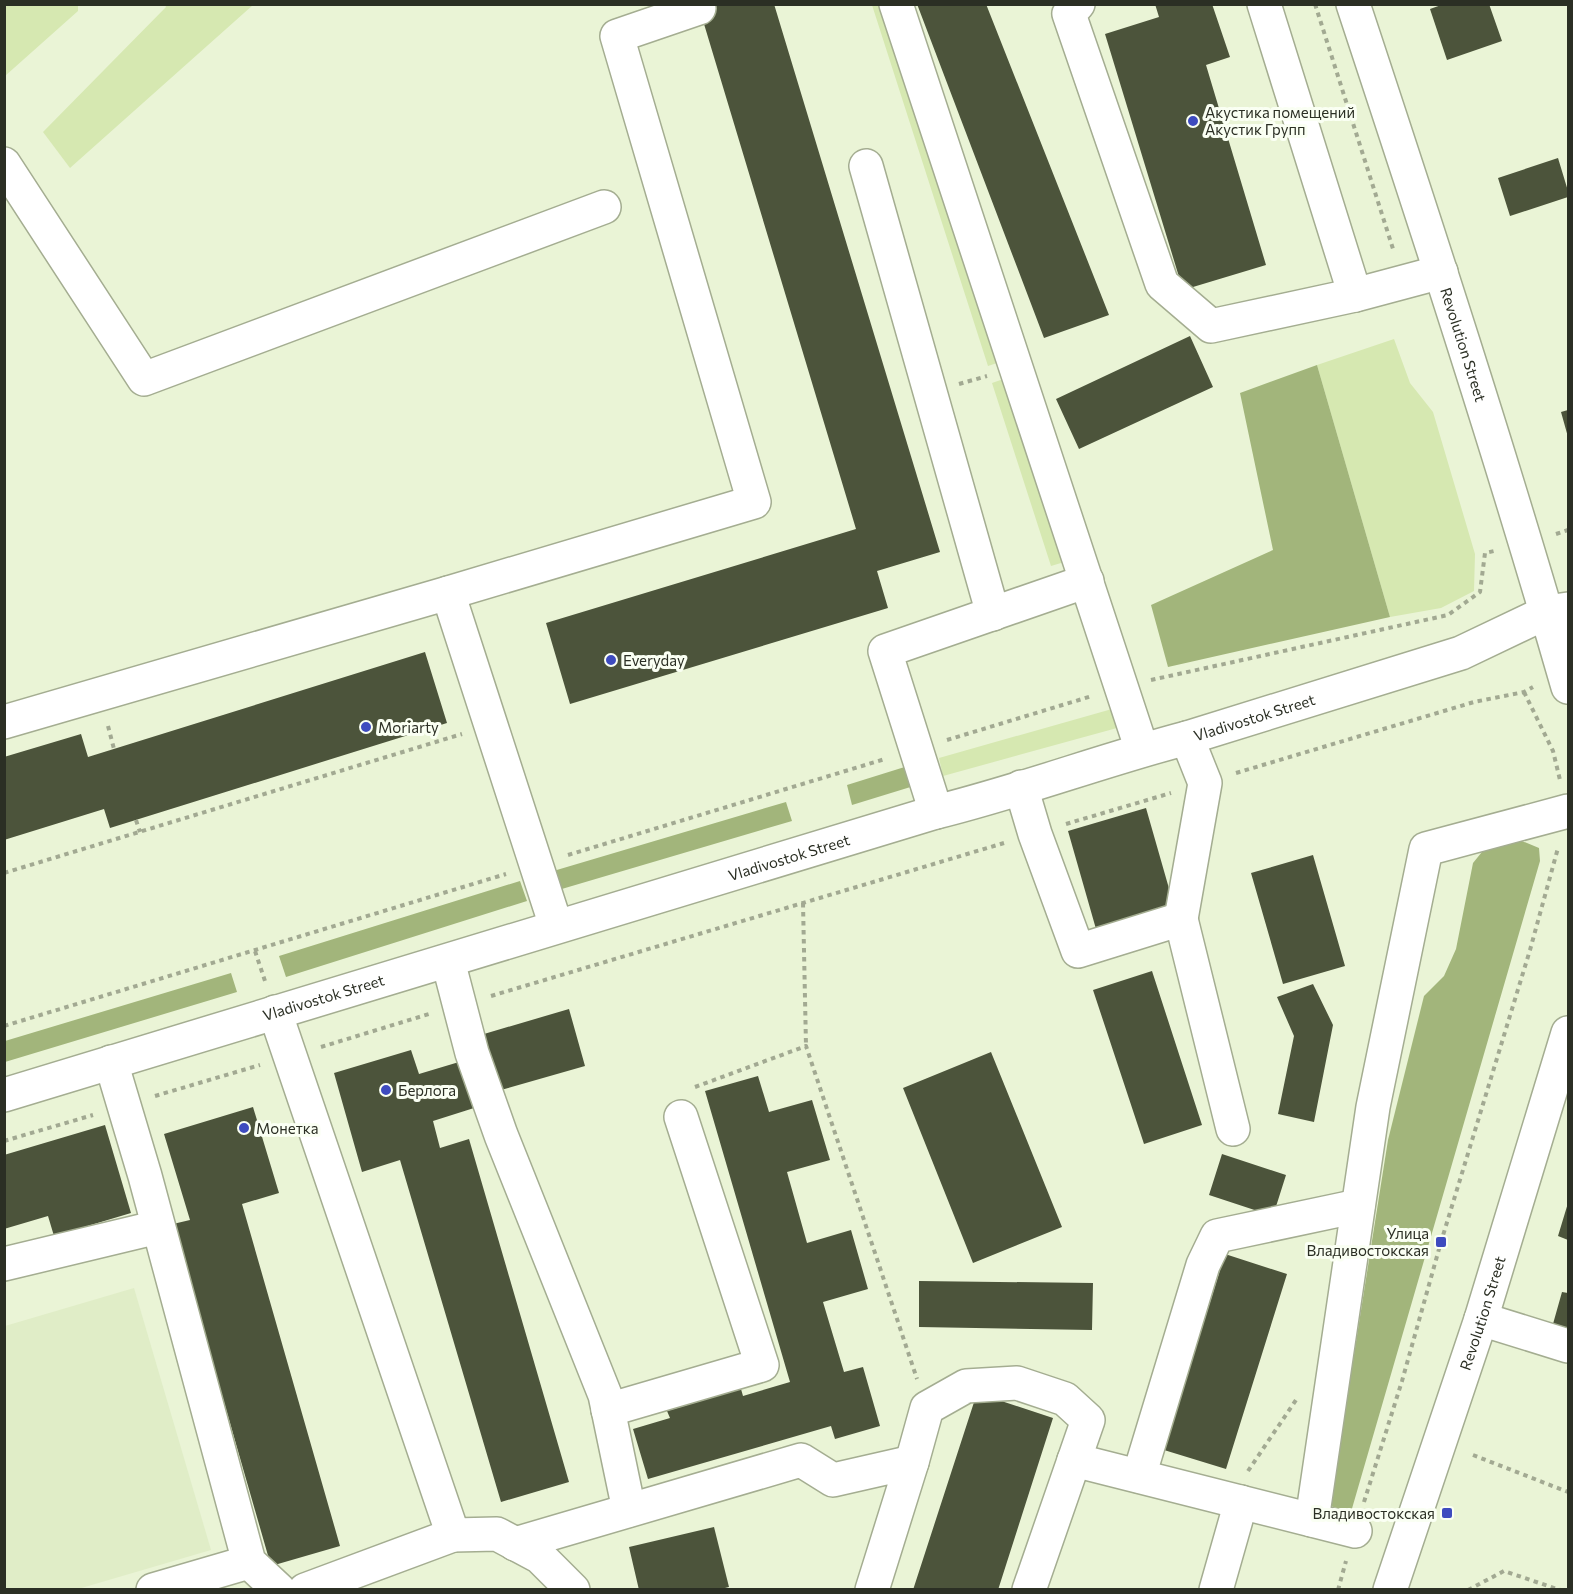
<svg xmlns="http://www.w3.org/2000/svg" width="1573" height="1594" viewBox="0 0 1573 1594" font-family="Commissioner,sans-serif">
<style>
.built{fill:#e0edc7}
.green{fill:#d6e8b1}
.forest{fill:#a2b57b}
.building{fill:#4c543b}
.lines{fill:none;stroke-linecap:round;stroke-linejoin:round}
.minor-casing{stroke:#a4ad91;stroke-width:36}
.major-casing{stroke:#a4ad91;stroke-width:36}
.path{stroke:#a2a992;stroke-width:4;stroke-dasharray:4.5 4.5;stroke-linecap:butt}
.minor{stroke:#fff;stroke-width:33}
.major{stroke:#fff;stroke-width:33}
.poi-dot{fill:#3e4bbf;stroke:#fafff3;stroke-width:2}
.labels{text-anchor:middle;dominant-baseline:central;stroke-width:6;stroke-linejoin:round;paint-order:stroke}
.poi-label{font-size:15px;fill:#2b2f24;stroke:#fafff3;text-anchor:start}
.street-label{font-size:15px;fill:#2b2f24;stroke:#fafff3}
</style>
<rect width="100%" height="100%" fill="#eaf4d6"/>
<path class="built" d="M134 1288 211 1550 78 1589H5V1326Z"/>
<path class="green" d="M5 4H78V11L5 76Z
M165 5H253L70 168 43 132 166 7Z
M872 5H892L1006 360 988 366Z
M1394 339 1410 383 1433 412 1475 554 1474 591 1441 608 1390 617 1317 365Z
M1012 376 1071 560 1051 566 992 383Z
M1112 709 1117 728 943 776 939 758Z"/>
<path class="forest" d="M1317 365 1390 617 1168 667 1151 605 1273 550 1240 393Z
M911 765 917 785 852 805 847 785Z
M786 802 792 821 555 891 550 872Z
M1517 839 1539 848 1540 861 1351 1512 1330 1506 1388 1140 1424 996 1444 976 1456 949 1473 863 1486 847Z
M520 881 527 901 286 977 279 956Z
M231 973 237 992 5 1062V1041Z"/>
<path class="building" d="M698 4H774L940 552 877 571 888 608 570 704 546 623 856 529Z
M917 4H986L1109 315 1044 338Z
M1155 4H1212L1230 57 1206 65 1266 265 1183 290 1105 34 1159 17Z
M1444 4H1489L1502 41 1447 60 1430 9Z
M1558 158 1568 191V197L1510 216 1498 178Z
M1190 336 1213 387 1079 449 1056 399Z
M1568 410V437L1561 412Z
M425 652 447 723 110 828 104 809 4 840V757L81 734 88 757Z
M1146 808 1176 913 1098 936 1068 831Z
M1313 855 1345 966 1283 984 1251 873Z
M1152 971 1202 1125 1144 1144 1093 990Z
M1313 984 1333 1025 1314 1122 1278 1114 1294 1036 1277 997Z
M569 1009 585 1066 501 1090 484 1034Z
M411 1050 419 1074 459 1062 474 1108 433 1121 440 1148 469 1139 569 1482 501 1502 400 1160 362 1172 334 1073Z
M991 1052 1062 1227 973 1263 903 1088Z
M758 1076 769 1112 812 1100 830 1160 787 1172 807 1243 851 1230 868 1289 823 1302 844 1372 863 1367 880 1426 835 1439 831 1426 648 1479 633 1429 670 1418 667 1411 741 1389 743 1396 790 1382 705 1091Z
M253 1107 279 1193 242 1204 340 1546 271 1566 173 1224 190 1220 164 1134Z
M105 1125 131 1213 54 1236 48 1216 4 1229V1155Z
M1222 1154 1286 1175 1273 1216 1209 1195Z
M1568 1203V1240L1558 1236Z
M1225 1254 1287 1274 1226 1469 1164 1450Z
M919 1281 1093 1283 1092 1330 919 1327Z
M1562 1292 1568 1293V1336L1551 1331Z
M977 1393 1053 1418 998 1590H913Z
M714 1527 729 1587 717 1590H639L629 1547Z"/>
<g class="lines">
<g class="minor-casing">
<g id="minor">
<path d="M896 4 1142 750"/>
<path d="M1078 4 1069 14 1162 284 1211 326 1355 295"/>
<path d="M1264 4 1355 295 1441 272"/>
<path d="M4 164 144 379 604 207"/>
<path d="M866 166 993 614"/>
<path d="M448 593 754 502 617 36 699 8"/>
<path d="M4 722 448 593 556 926"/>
<path d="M1021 787 1035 834 1078 951 1181 919 1233 1129"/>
<path d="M936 812 885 651 1087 581"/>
<path d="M1181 919 1205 783 1187 738"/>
<path d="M448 961 472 1053 501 1135 605 1395 629 1510"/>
<path d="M275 1012 453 1535 305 1590"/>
<path d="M111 1062 145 1176 249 1562 279 1590"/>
<path id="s1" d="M4 1095C314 998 626 908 936 812 1021 791 1103 760 1187 738L1461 653 1547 612 1568 609"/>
<path d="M4 1264 158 1227"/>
<path d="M1481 1319 1568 1346"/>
<path d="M608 1410 762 1365 681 1117"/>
<path d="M1074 1460 1355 1531"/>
<path d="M912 1462 927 1408 966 1386 1017 1383 1065 1399 1088 1420 1029 1590"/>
<path d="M1139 1476 1203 1265 1217 1236 1358 1206"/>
<path d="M1312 1520 1373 1107 1426 849 1568 811"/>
<path d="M453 1535 497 1534 540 1557 573 1590"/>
<path d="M515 1544 801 1460 833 1480 912 1462 872 1590"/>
<path d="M153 1590 249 1562"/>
<path d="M1216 1590 1241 1502"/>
</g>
</g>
<g class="major-casing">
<g id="major">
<path id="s2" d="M1353 4C1428 231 1502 458 1568 687"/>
<path id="s3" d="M1390 1590 1481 1319 1568 1033"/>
</g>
</g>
<path class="path" d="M1315 4 1394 252
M959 384 987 376
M1556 534 1568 530
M1151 680 1448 615 1480 592 1485 553 1494 551
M1524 692 1553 751 1560 780
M108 726 114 749
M947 740 1092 696
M1236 773 1474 702 1524 692 1533 687
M136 820 140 832
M1066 824 1171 793
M568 855 885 759
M4 873 462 734
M803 903 806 1046
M255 951 265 981
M491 996 1004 843
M4 1026 506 874
M321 1047 429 1014
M695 1087 806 1046 917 1379
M155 1096 260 1065
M4 1141 93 1115
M1473 1455 1568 1492
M1248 1471 1296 1400
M1364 1502 1402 1381 1441 1242 1530 950 1558 848
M1338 1590 1346 1561
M1468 1590 1504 1571 1560 1590"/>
<use href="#minor" class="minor"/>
<use href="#major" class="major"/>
</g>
<g class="poi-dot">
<circle cx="1193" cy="121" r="6"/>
<circle cx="611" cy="660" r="6"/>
<circle cx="366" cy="727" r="6"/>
<circle cx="386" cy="1090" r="6"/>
<circle cx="244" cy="1128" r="6"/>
<rect x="1435" y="1236" width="12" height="12" rx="3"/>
<rect x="1441" y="1507" width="12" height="12" rx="3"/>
</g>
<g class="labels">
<g class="poi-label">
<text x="1205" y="112">Акустика помещений<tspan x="1205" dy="17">Акустик Групп</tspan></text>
<text x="623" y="660">Everyday</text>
<text x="378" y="727">Moriarty</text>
<text x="398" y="1090">Берлога</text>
<text x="256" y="1128">Монетка</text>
<text x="1429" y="1233" text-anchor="end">Улица<tspan x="1429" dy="17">Владивостокская</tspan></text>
<text x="1435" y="1513" text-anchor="end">Владивостокская</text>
</g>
<g class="street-label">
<text stroke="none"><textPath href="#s2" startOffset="358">Revolution Street</textPath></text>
<text stroke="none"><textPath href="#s1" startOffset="1306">Vladivostok Street</textPath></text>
<text stroke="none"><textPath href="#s1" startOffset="820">Vladivostok Street</textPath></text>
<text stroke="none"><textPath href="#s1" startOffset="334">Vladivostok Street</textPath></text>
<text stroke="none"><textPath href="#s3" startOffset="292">Revolution Street</textPath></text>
</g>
</g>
<rect width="1573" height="1594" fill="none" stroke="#2b2f24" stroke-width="12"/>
</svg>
